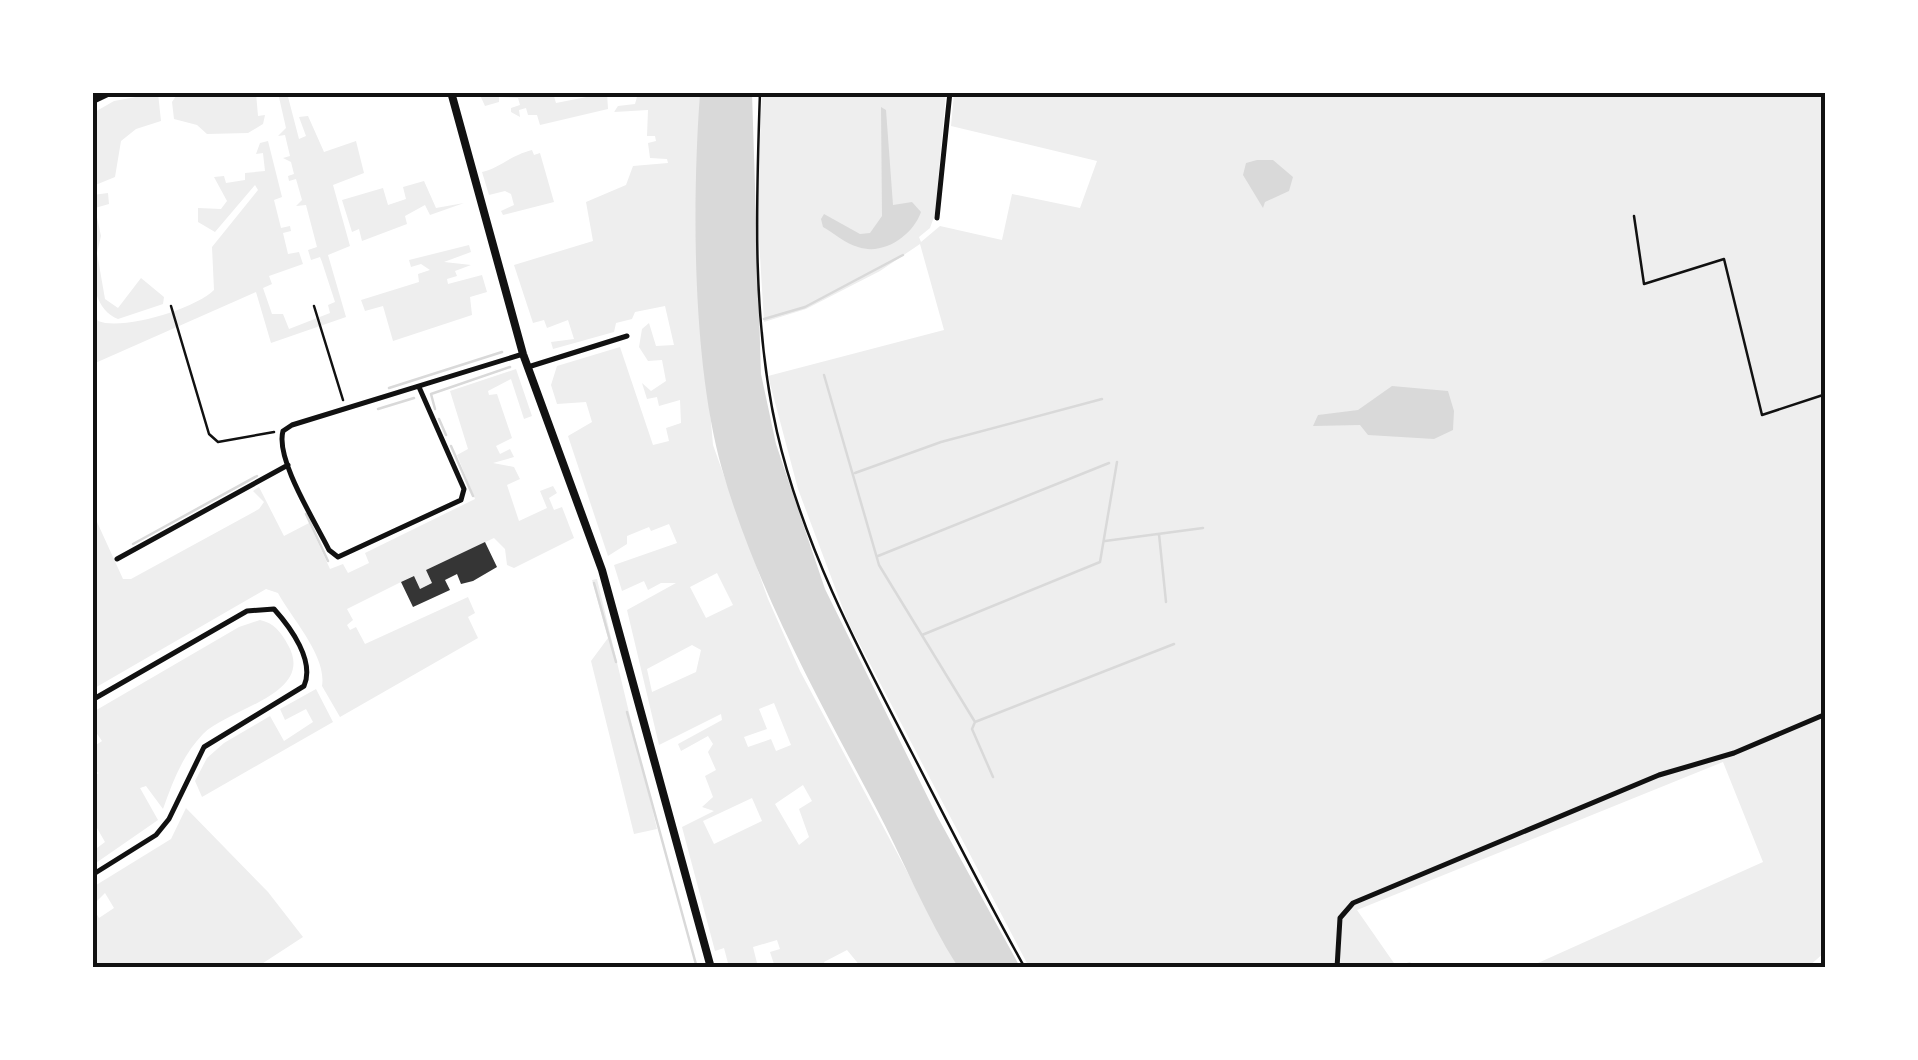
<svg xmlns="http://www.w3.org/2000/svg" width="1918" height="1060" viewBox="0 0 1918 1060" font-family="'Space Grotesk',sans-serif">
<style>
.green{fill:#eee;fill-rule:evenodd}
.water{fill:#d9d9d9}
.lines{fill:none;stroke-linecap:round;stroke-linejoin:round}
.stream{stroke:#d9d9d9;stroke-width:2.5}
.building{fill:#353535}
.path{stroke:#111;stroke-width:2.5}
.minor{stroke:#111;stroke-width:5}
.secondary{stroke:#111;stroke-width:8}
.neatline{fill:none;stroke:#111;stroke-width:4}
</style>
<rect width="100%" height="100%" fill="#fff"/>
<path class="green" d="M832 92 946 93 935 214 930 228 919 237 921 242 940 226 1002 240 1012 194 1080 208 1097 161 951 126 954 93H1825V952L1808 967H1529L1763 862 1723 762 1357 910 1396 966 1410 962 1415 967H1029L848 622 798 489 768 376 944 330 920 244 880 271 806 309 764 322 757 206 762 93Z
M158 93 161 121 136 129 121 141 115 177 93 186V113L114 101Z
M178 93H256L258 116 265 115 263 124 248 133 207 134 197 125 174 119 172 102Z
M278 93H287L299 139 306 136 299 117 308 116 324 152 356 141 364 173 333 185 350 246 328 255 346 317 271 343 256 292 93 364 92 309 98 321C122 331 195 309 214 290L212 247 258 190 255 185 215 232 198 222V208L221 209 227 201 214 177 224 176 226 183 245 180V173L265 171 263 153 256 154 260 143 268 141 282 197 274 200 281 228 290 226 291 231 283 233 288 254 299 252 303 264 269 276 272 284 263 288 272 314H283L289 329 330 313 328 305 335 302 322 262 320 257 311 260 308 250 317 247 306 205 296 206 302 200 296 179 289 181 288 176 294 174 291 162 283 158 290 156 285 135 278 136 286 128Z
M479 93H553L556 103 607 93 608 109 540 125 537 115H528L526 108 519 110 520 117 511 112V108L520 105 518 98 499 97V102L485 106Z
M638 93H700L696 245 713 445 768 599 800 671 958 967H861L847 950 824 962 826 967H770L774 964 770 952 780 949 777 940 753 947 758 967H729L724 948 715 951 682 827 714 811 702 807 713 797 705 776 716 770 708 752 713 744 708 736 681 751 678 744 722 720 721 714 659 745 627 610 676 583H661L648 590 644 581 622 591 614 565 677 543 669 524 651 531 649 527 627 536V544L608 556 568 436 592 422 586 402 557 404 551 385 557 366 620 347 653 445 669 441 666 428 681 423 680 400 659 406 657 397 647 399 642 383 651 391 666 381 662 360 648 361 639 347 642 329 649 323 656 346 674 345 665 306 635 312 632 319 616 323 614 332 553 349 551 342 574 339 568 320 547 328 544 320 533 323 514 265 593 241 586 202 626 185 633 166 668 163 667 159 650 158 648 143 656 141 655 136H647L648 110 614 112 618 106 635 104ZM717 573 733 605 706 618 690 587ZM692 645 701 650 696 672 652 692 647 669ZM774 703 791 745 776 751 771 739 748 747 744 737 767 729 759 709ZM803 785 812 801 799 809 809 837 799 845 775 804ZM752 798 762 821 714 844 703 821Z
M532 150 534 155 540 153 554 202 503 215 501 211 514 205 511 194 505 191 489 195 482 172C500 168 509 156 532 150Z
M424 181 436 208 464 203 430 215 425 205 405 216 407 224 362 241 359 229 352 232 342 200 383 188 388 205 406 199 403 187Z
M108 193 109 204 95 208 101 236 97 253 105 299 118 308 141 278 164 297 163 304 118 319C80 305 92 227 93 195Z
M469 245 471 252 444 262 471 265 455 271 457 276 447 279 448 284 482 275 487 292 470 297 472 315 393 341 383 306 365 311 361 300 419 282 418 274 430 270 421 264 411 267 409 260Z
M516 369 532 416 524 419 511 379 488 391 489 395 497 394 512 438 496 446 500 454 510 449 514 457 493 463 514 467 520 479 507 485 519 521 547 508 540 491 553 486 557 493 549 498 554 510 562 507 574 538 514 568 507 565 505 549 494 538 426 570 432 583 420 589 413 576 347 609 353 620 347 625 350 630 356 627 365 644 468 597 475 613 468 617 478 638 340 717 322 686C327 656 292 619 278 593L266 589 93 689 92 511 123 579H131L259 509 264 502 253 491 259 487 284 536 309 523 330 569 343 564 348 573 369 563 365 553 475 499 457 455 468 449 450 391Z
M597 579 657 829 634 834 591 661 608 638 592 580Z
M260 620C274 623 281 632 288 645 316 694 229 708 203 734 182 756 173 781 163 809L146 786 140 788 158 820 93 865V851L105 842 97 828 93 830V776L99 773 93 770V747L102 741 93 728V712L239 627Z
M316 689 333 722 202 797 195 781 207 758 224 743 270 716 284 741 313 722 306 709 285 720 280 709Z
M186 808 268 892 303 937 257 967H93V908L99 918 114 908 105 893 93 905V887L171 839Z"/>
<path class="water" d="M700 93H752L761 374 776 444 825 589 937 816 1020 967H958C926 917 903 859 875 806 817 696 757 590 722 469 692 362 692 203 700 93Z
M881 107 886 110 893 205 912 202 921 212C913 235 884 256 858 247 846 244 834 233 823 227L821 219 824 214 860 234 870 233 882 216Z
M1257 160H1273L1293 177 1289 191 1265 202 1263 208 1243 175 1246 163Z
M1392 386 1448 391 1454 411 1453 430 1434 439 1368 435 1360 425 1313 426 1318 415 1358 410Z"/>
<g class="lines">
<path class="stream" d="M764 319 805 307 903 255
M824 375 879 565 975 722 972 729 993 777
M389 388 502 352
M378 409 414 398
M435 409 431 394 510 367
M439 419 446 435
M451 446 473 496
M855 473 941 442 1102 399
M306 514 328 561
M1159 534 1166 602
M1105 541 1203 528
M133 544 257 476
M878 556 1109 463
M594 583 616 662
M922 635 1100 562 1117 462
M627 712 697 968
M975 722 1174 644"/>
</g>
<path class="building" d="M485 542 497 567 473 581 461 584 457 574 445 580 450 590 413 607 401 582 414 576 420 589 432 583 426 570Z"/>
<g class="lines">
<path class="path" d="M760 92C756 204 752 322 777 432 803 545 859 651 912 753 949 825 985 897 1025 968
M1634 216 1644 284 1724 259 1762 415 1826 394
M171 306 209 434 218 442 274 432
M314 306 343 400"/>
<path class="minor" d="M92 102 113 92
M937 218 950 92
M528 367 627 336
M419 387 464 489 461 500 338 557 329 550C316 523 275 459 283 431L292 425 523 354
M117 559 288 465
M92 700 247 611 274 609C291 628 315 661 304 686L204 747 169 819 156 835 92 875
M1337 968 1340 918 1353 903 1659 775 1734 753 1826 714"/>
<path class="secondary" d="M451 92 523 354 602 570 711 968"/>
</g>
<rect width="1918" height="1060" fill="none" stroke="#ffffff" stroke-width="190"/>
<rect x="95" y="95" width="1728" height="870" class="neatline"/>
</svg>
